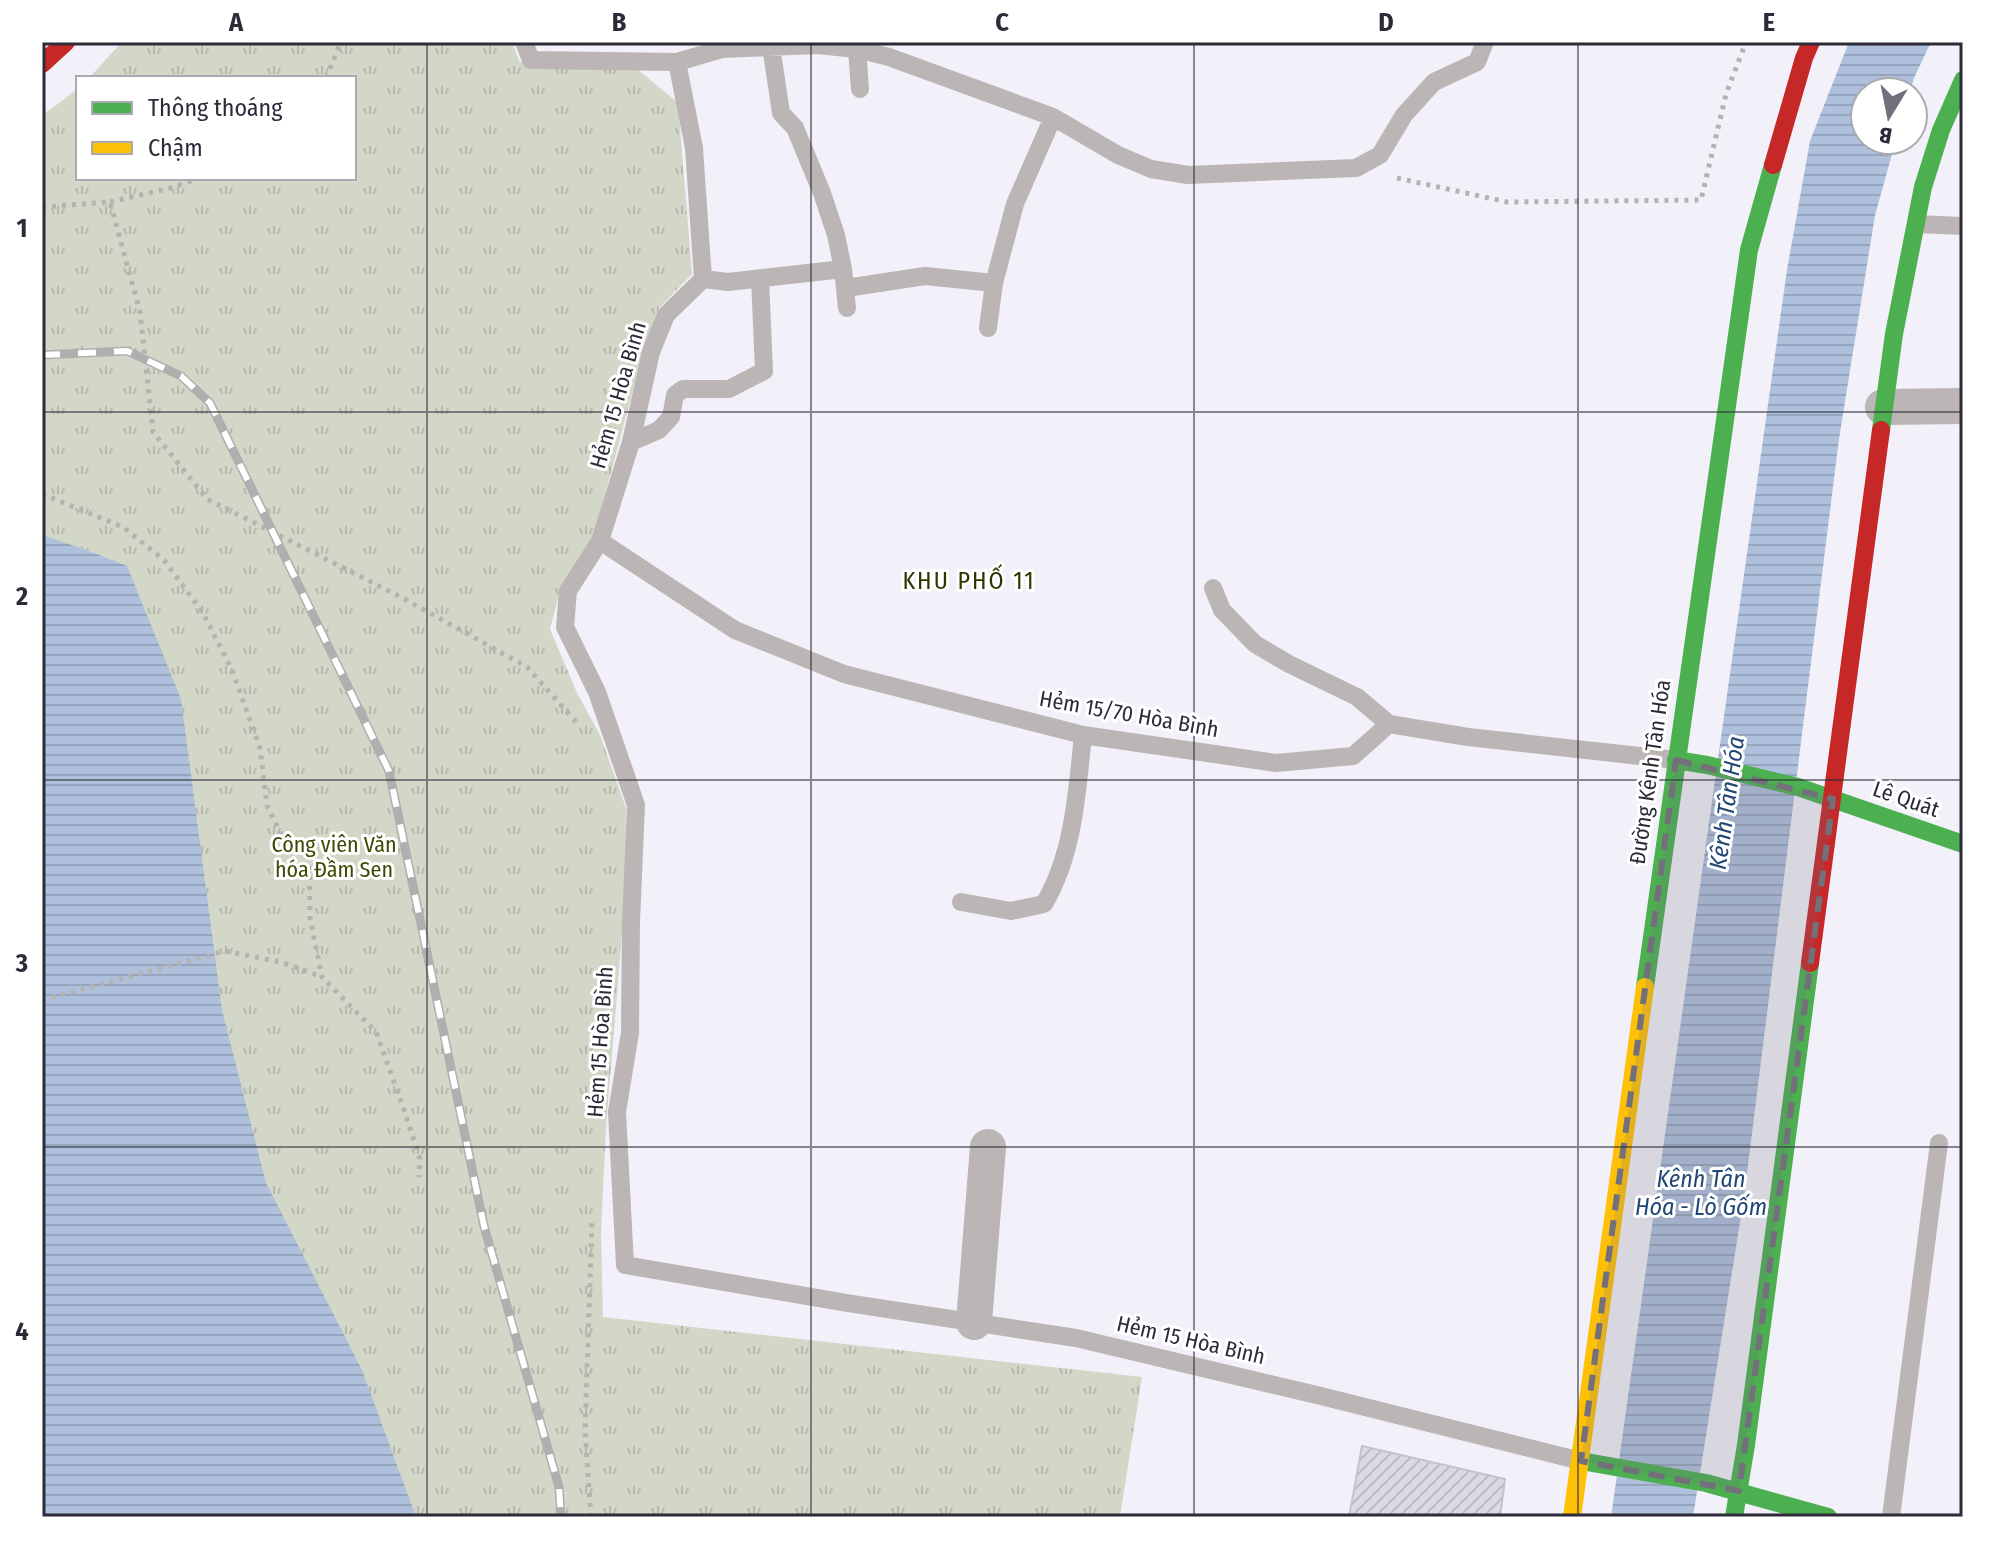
<svg xmlns="http://www.w3.org/2000/svg" width="2005" height="1559" viewBox="0 0 2005 1559" font-family="'Fira Sans Condensed',sans-serif">
<style>
.grass{fill:url(#grass-tufts)}
.water{fill:url(#water-rules)}
.building{fill:url(#building-hatch);stroke:#c5c2cd;stroke-width:2}
.lines{fill:none;stroke-linecap:round;stroke-linejoin:round}
.path{stroke:#b6b2b2;stroke-width:5;stroke-dasharray:4 6;stroke-linecap:butt}
.lane{stroke:#bbb5b5;stroke-width:18}
.street{stroke:#bbb5b5;stroke-width:36}
.fast{stroke:#4caf50;stroke-width:18}
.slow{stroke:#ffc107;stroke-width:18}
.jam{stroke:#c62828;stroke-width:18}
.rail-casing{stroke:#b1aeb0;stroke-width:9}
.rail{stroke:#fff;stroke-width:6;stroke-dasharray:18;stroke-linecap:butt}
.marked{fill:#73707c;fill-opacity:0.2;stroke:#73707c;stroke-width:6;stroke-dasharray:16 10;stroke-linejoin:round}
.grid{fill:none;stroke:#2e2b39;stroke-width:2;stroke-opacity:0.55}
.labels{text-anchor:middle;dominant-baseline:central;stroke-width:6;stroke-linejoin:round;paint-order:stroke}
.street-label{font-size:22px;fill:#2e2b39;stroke:#fff}
.park-label{font-size:22px;fill:#3c4803;stroke:#fff}
.neighbourhood-label{font-size:24px;letter-spacing:2px;fill:#2a3800;stroke:#fff}
.water-label{font-size:24px;font-style:italic;fill:#224774;stroke:#fff}
.neatline{fill:none;stroke:#2e2b39;stroke-width:3}
.grid-label{font-size:26px;text-anchor:middle;font-weight:bold;fill:#2e2b39}
</style>
<defs>
<pattern id="grass-tufts" width="24" height="20" patternUnits="userSpaceOnUse" patternTransform="scale(2)"><rect width="24" height="20" fill="#d3d7c8"/><path d="M3 7l-1-3M5 7V3M7 7l1-3M15 17l-1-3M17 17v-4M19 17l1-3" fill="none" stroke="#b5b9ad"/></pattern>
<pattern id="water-rules" width="6" height="5" patternUnits="userSpaceOnUse" patternTransform="scale(2)"><rect width="6" height="5" fill="#aec0db"/><path d="M0 2.5h6" fill="none" stroke="#96a5bd"/></pattern>
<pattern id="building-hatch" width="6" height="6" patternUnits="userSpaceOnUse" patternTransform="scale(2)"><rect width="6" height="6" fill="#dcd9e5"/><path d="M-1 1l2-2M0 6l6-6M5 7l2-2" fill="none" stroke="#bdbac5"/></pattern>
</defs>
<rect width="100%" height="100%" fill="#f2f0f8"/>
<path class="grass" d="M122 42H512L519 61 532 66 636 68 678 103 692 274 659 308 644 349 594 536 560 591 550 629 577 693 600 735 626 808 625 898 606 1126 601 1232 603 1317 1142 1377 1120 1517H42V115L62 101 78 88V178H354V78H89Z"/>
<path class="water" d="M1849 42H1931L1914 78 1910 92H1865V140H1896L1875 215 1839 439 1744 1197 1693 1517H1611L1787 270 1810 141Z
M42 535 92 552 127 566 181 699 222 1010 266 1183 362 1370 416 1517H42Z"/>
<path class="building" d="M1362 1446 1505 1479 1500 1517H1349Z"/>
<g class="lines">
<path class="path" d="M326 78 341 42
M1397 178 1507 202 1701 200 1726 94 1746 42
M110 202 171 188 199 178
M42 207 110 202 140 312 153 432 207 499 401 597 527 667 578 724
M42 494 123 527 164 560 203 613 232 670 260 748 267 806 282 836 309 852 310 918 322 977 376 1032 402 1104 420 1159 419 1177
M42 1000 225 951 281 962 322 977
M591 1517 585 1431 592 1220"/>
<path class="lane" d="M524 42 531 60 677 62 694 148 703 279 666 315 651 352 631 442 600 541 568 591 565 627 597 692 636 805 631 921 630 1033 617 1112 625 1265 847 1303 1076 1338 1321 1396 1581 1461
M771 46 781 113 795 128 822 193 836 235 843 269 847 308
M857 49 860 89
M677 62 722 49 817 45 857 49 889 57 1053 117 1118 155 1151 169 1188 175 1356 168 1380 155 1404 115 1434 82 1477 62 1485 42
M1916 224 1963 226
M703 279 728 282 843 269
M846 288 925 276 994 283
M988 328 994 283 1015 204 1053 117
M631 442 659 430 671 417 675 395 683 389H729L764 371 760 279
M600 541 735 630 844 674 1083 735 1276 763 1353 756 1389 724 1468 737 1676 760
M1213 588 1222 610 1255 644 1289 664 1357 697 1389 724
M961 902 1011 911 1044 904C1074 853 1077 792 1083 735
M1891 1517 1939 1143"/>
<path class="street" d="M1883 407 1963 406
M974 1322 988 1147"/>
<path class="fast" d="M1881 430 1894 334 1923 187 1941 130 1963 80
M1676 760 1707 765 1798 787 1963 844
M1645 987 1749 250 1773 165
M1581 1461 1706 1483 1828 1517
M1734 1517 1746 1445 1810 963"/>
<path class="slow" d="M1572 1517 1645 987"/>
<path class="jam" d="M42 64 66 42
M1773 165 1804 58 1811 42
M1810 963 1881 430"/>
<g class="rail-casing">
<path id="rail" d="M42 355 127 351 181 376 210 403 389 771 484 1226 559 1487 561 1517"/>
</g>
<use href="#rail" class="rail"/>
</g>
<path class="marked" d="M1676 760 1833 799 1739 1491 1581 1461Z"/>
<path class="grid" d="M427 42V1517M811 42V1517M1194 42V1517M1578 42V1517M42 412H1963M42 780H1963M42 1147H1963"/>
<g class="labels">
<g class="street-label">
<text transform="translate(618 395) rotate(-74)">Hẻm 15 Hòa Bình</text>
<text transform="translate(1129 714) rotate(10)">Hẻm 15/70 Hòa Bình</text>
<text transform="translate(1650 772) rotate(-82)">Đường Kênh Tân Hóa</text>
<text transform="translate(1906 799) rotate(19)">Lê Quát</text>
<text transform="translate(600 1042) rotate(-86)">Hẻm 15 Hòa Bình</text>
<text transform="translate(1191 1340) rotate(13)">Hẻm 15 Hòa Bình</text>
</g>
<g class="park-label">
<text x="334" y="844">Công viên Văn<tspan x="334" dy="25">hóa Đầm Sen</tspan></text>
</g>
<g class="neighbourhood-label">
<text x="969" y="581">KHU PHỐ 11</text>
</g>
<g class="water-label">
<text transform="translate(1727 803) rotate(-82)">Kênh Tân Hóa</text>
<text x="1701" y="1179">Kênh Tân<tspan x="1701" dy="28">Hóa - Lò Gốm</tspan></text>
</g>
</g>
<rect width="2005" height="1559" fill="none" stroke="#ffffff" stroke-width="88"/>
<rect x="76" y="76" width="280" height="104" fill="#ffffff" stroke="#abaab0" stroke-width="2"/>
<rect x="92" y="102" width="40" height="12" fill="#4caf50" stroke="#abaab0" stroke-width="2"/>
<text x="148" y="116" font-size="24" fill="#2e2b39">Thông thoáng</text>
<rect x="92" y="142" width="40" height="12" fill="#ffc107" stroke="#abaab0" stroke-width="2"/>
<text x="148" y="156" font-size="24" fill="#2e2b39">Chậm</text>
<g transform="translate(1889 116) rotate(190)"><circle r="38" fill="#ffffff" stroke="#abaab0" stroke-width="2"/>
<path d="M0-6L14 30L0 20L-14 30Z" fill="#73707c"/>
<text y="-12" font-size="22" font-weight="bold" text-anchor="middle" fill="#2e2b39">B</text>
</g>
<rect x="44" y="44" width="1917" height="1471" class="neatline"/>
<g class="grid-label">
<text x="236" y="31">A</text>
<text x="619" y="31">B</text>
<text x="1002" y="31">C</text>
<text x="1386" y="31">D</text>
<text x="1769" y="31">E</text>
<text x="22" y="237">1</text>
<text x="22" y="605">2</text>
<text x="22" y="972">3</text>
<text x="22" y="1340">4</text>
</g>
</svg>
